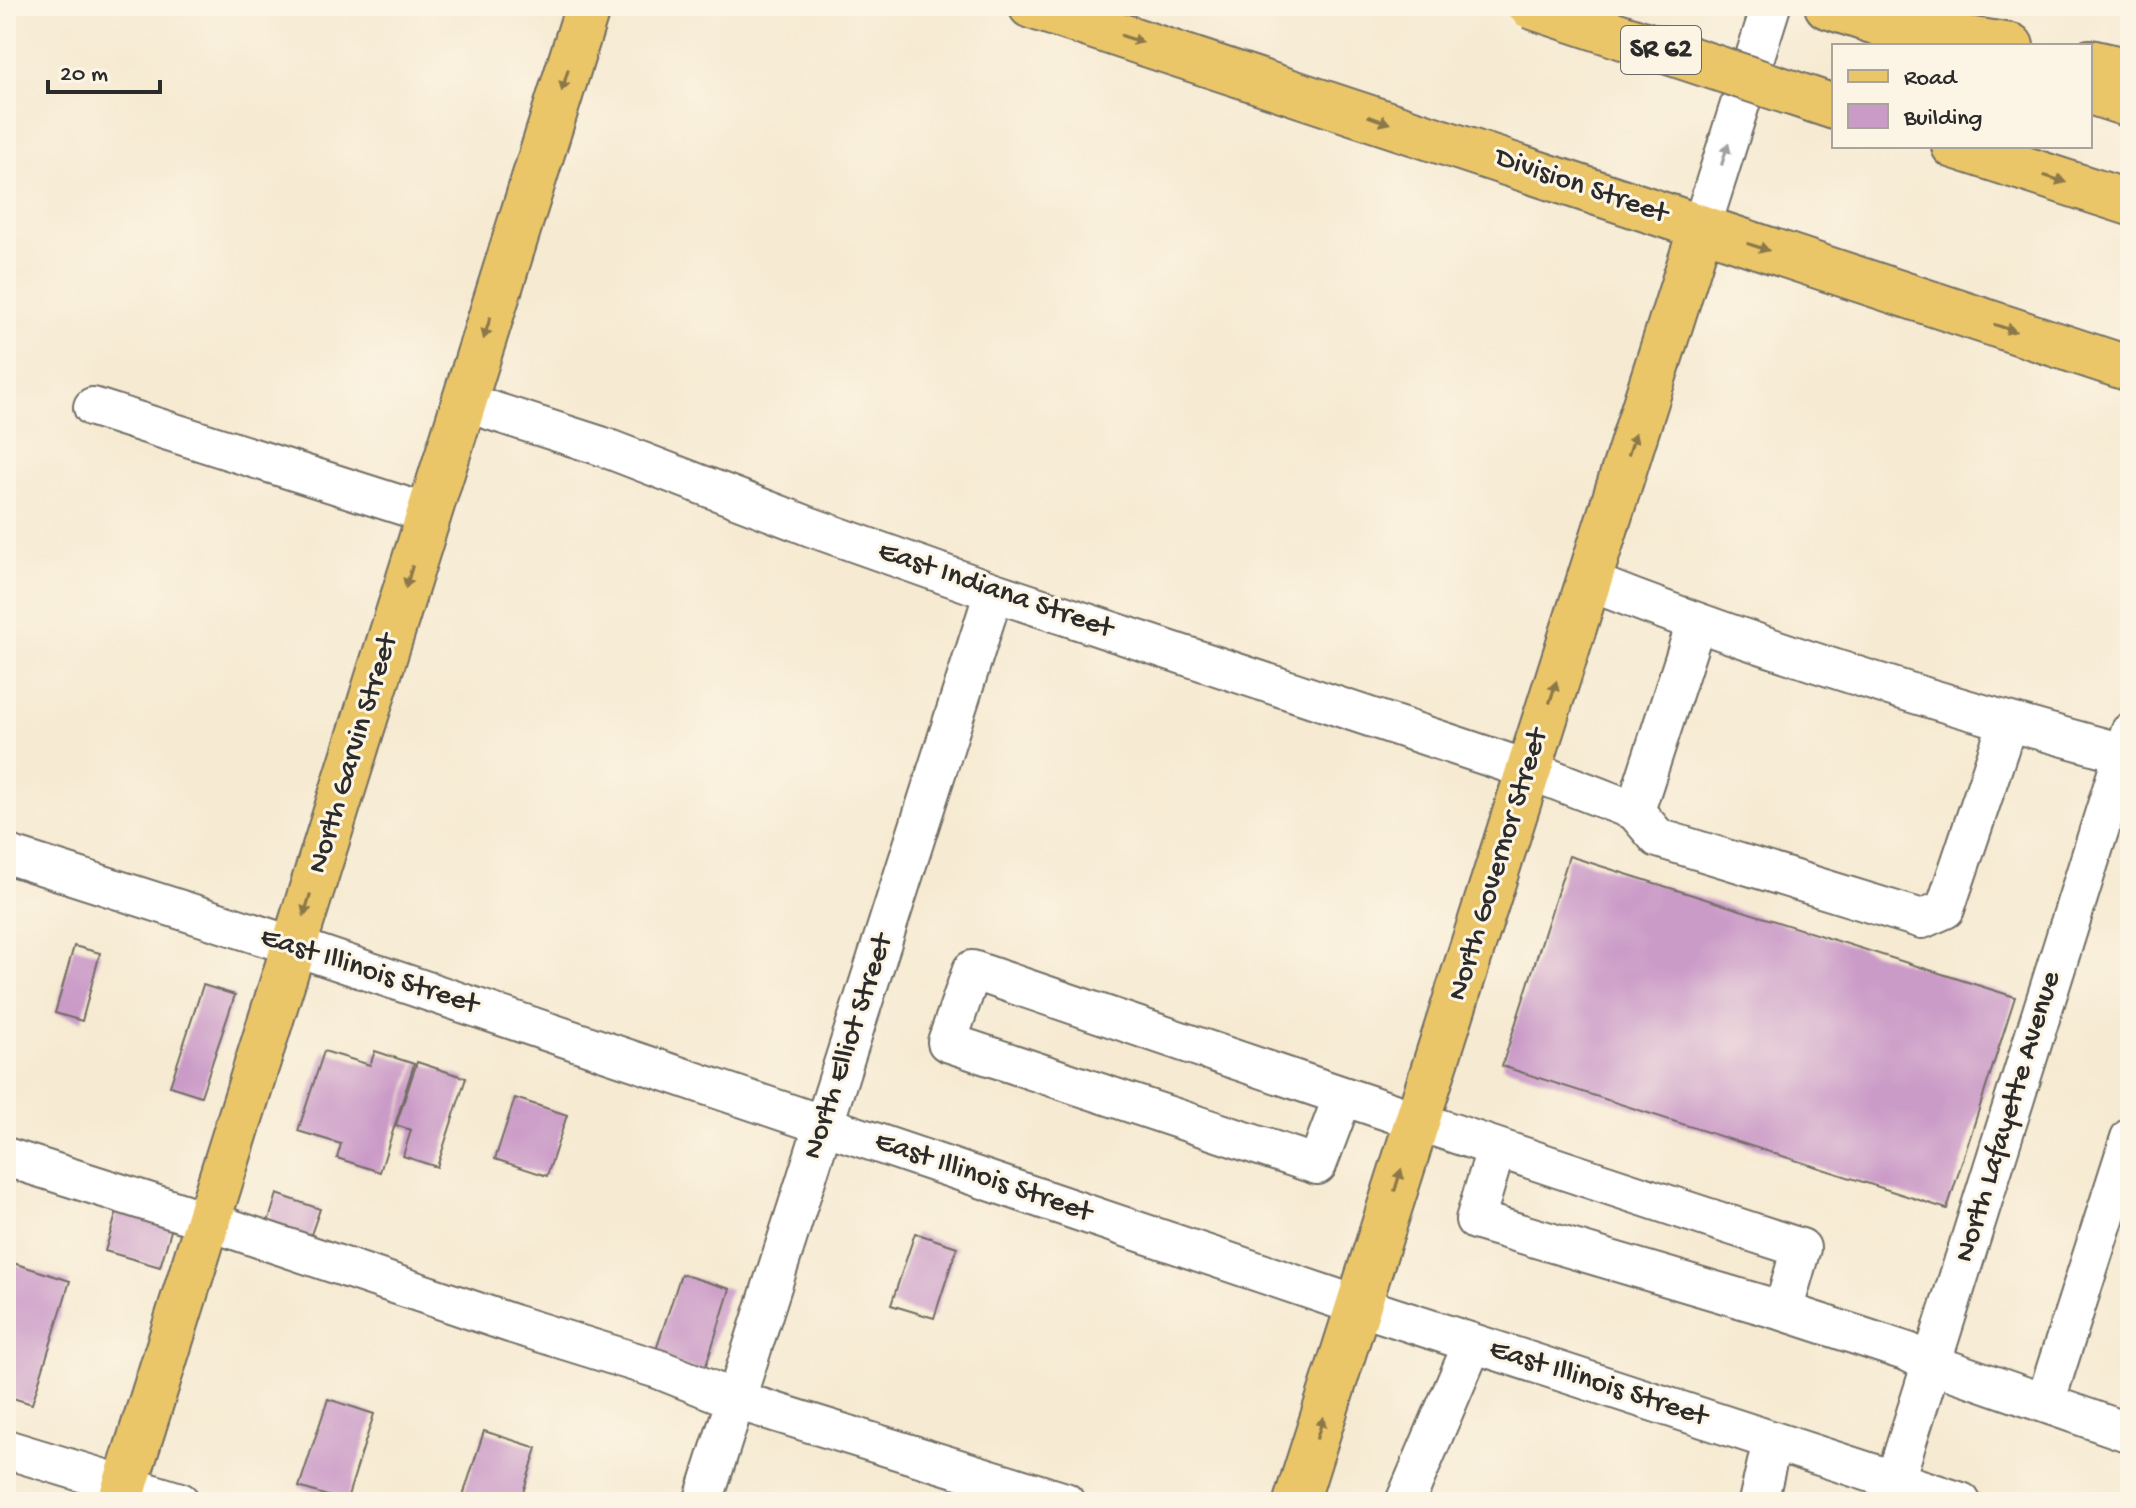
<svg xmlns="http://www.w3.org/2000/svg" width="2136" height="1508" viewBox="0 0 2136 1508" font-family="'Gochi Hand',sans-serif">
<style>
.building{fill:#cb9bc8}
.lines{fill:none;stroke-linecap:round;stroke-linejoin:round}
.minor-casing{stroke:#726e65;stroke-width:42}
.major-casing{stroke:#726e65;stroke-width:48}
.highway-casing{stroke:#726e65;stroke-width:48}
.minor{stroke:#fff;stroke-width:38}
.major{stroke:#ebc669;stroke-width:44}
.highway{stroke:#ebc669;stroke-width:44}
.highway-bridge-casing{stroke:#726e65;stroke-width:48;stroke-linecap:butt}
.highway-bridge{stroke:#ebc669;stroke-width:44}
.oneway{fill:#8b784a}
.oneway2{fill:#a0a0a0}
.labels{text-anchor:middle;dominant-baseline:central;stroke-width:6;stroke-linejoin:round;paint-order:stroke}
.shield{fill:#fcf5e5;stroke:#6a6863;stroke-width:2}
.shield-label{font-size:28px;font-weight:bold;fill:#2b2b2b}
.street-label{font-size:30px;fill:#2b2b2b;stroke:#fcf5e5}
</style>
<rect width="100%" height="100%" fill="#fcf5e5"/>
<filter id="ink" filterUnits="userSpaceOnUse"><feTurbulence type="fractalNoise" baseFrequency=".0125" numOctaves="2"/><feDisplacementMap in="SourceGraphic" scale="16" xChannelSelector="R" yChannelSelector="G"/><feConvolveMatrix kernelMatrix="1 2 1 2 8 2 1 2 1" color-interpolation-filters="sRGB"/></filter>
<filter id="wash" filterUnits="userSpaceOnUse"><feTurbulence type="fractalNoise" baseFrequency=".006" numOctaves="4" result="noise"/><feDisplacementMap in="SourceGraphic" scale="32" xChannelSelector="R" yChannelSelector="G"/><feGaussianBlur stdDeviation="1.8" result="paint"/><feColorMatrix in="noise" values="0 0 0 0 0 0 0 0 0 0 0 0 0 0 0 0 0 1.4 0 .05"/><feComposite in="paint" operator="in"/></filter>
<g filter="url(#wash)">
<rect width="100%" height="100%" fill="#f6ead2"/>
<g id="blocks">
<path class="building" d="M1569 856 2015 997 1947 1209 1502 1066Z
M74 946 100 953 82 1021 55 1013Z
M203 985 235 995 201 1096 170 1086Z
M324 1051 370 1065 375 1051 414 1064 380 1172 337 1158 341 1144 298 1131Z
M417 1062 466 1078 437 1167 403 1156 411 1130 396 1125Z
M515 1098 567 1115 547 1176 495 1159Z
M277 1194 320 1209 308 1243 266 1229Z
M119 1205 174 1221 160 1267 105 1251Z
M915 1233 957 1247 934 1318 891 1305Z
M10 1262 70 1281 32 1404 6 1396V1275Z
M681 1274 730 1289 704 1372 654 1356Z
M328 1399 374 1414 346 1502 299 1487Z
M484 1431 537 1448 520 1502H461Z"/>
</g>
</g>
<g filter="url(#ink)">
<use href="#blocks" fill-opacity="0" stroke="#726e65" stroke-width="2"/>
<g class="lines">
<g class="minor-casing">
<path id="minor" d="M1701 228 1771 6
M464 402 601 446 811 527 994 592 1529 770 1635 811 1658 838 1922 919 1945 909 2008 722
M93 407 429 514
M1588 581C1762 650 1943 705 2123 753
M1635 811 1696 623
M6 854 294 946 1359 1306 1961 1502
M1343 1096 1317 1165 947 1042 972 970C1248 1064 1523 1158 1801 1248L1783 1311
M1496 1149 1475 1220 1783 1311 1908 1352 1932 1364 2130 1433
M6 1157 208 1221 513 1324 658 1369 736 1400 1065 1502
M2045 1403 2130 1138
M6 1449 180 1502
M703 1502 994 592
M1405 1502 1473 1343
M1758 1502 1772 1441
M1888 1502 2130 732"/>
</g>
<g class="major-casing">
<path id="major" d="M1031 6 2130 369
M120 1502 588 6
M1296 1502C1433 1078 1564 652 1701 228"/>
</g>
<g class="highway-casing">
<path id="highway" d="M1827 6 1914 35
M1886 26 2011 46
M2090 62 2130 71
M2090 92 2130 105
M1792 93 1834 107
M1954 146 2130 203"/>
</g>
<use href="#minor" class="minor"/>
<use href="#major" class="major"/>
<use href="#highway" class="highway"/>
<g class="highway-bridge-casing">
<path id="highway-bridge" d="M1530 6 1792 93"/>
</g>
<use href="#highway-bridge" class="highway-bridge"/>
</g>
<defs><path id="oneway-solid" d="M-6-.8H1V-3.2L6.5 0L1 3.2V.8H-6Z" transform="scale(2)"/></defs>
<g class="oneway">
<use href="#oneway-solid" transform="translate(1132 39) rotate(18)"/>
<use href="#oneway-solid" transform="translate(565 80) rotate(107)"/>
<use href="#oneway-solid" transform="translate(1379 120) rotate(19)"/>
<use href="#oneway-solid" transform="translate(2055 179) rotate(18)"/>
<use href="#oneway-solid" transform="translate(1758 247) rotate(18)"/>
<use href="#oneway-solid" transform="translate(487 328) rotate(107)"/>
<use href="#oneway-solid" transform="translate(2005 328) rotate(18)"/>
<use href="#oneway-solid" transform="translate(1632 444) rotate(-72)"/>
<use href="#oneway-solid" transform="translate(409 577) rotate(107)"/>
<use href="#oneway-solid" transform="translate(1553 692) rotate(-73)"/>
<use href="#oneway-solid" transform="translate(307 905) rotate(107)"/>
<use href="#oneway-solid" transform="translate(1398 1180) rotate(-73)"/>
<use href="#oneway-solid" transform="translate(1320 1428) rotate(-72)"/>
</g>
<use class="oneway2" href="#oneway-solid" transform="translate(1725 154) rotate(-73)"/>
</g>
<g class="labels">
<rect class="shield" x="1621" y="26" width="80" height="48" rx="6"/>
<g class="shield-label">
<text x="1661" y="50">SR 62</text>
</g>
<g class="street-label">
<text transform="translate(1581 187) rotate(19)">Division Street</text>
<text transform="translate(995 591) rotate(19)">East Indiana Street</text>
<text transform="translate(354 754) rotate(-73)">North Garvin Street</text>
<text transform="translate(1499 865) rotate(-73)">North Governor Street</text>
<text transform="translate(369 972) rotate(18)">East Illinois Street</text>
<text transform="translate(849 1047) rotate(-72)">North Elliot Street</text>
<text transform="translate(2009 1117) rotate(-73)">North Lafayette Avenue</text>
<text transform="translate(983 1178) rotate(19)">East Illinois Street</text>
<text transform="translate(1598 1384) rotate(18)">East Illinois Street</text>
</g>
</g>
<rect width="2136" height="1508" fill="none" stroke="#fcf5e5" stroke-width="32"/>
<rect x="1832" y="44" width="260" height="104" fill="#fcf5e5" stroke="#a8a49b" stroke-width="2"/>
<rect x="1848" y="70" width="40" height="12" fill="#ebc669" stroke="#a8a49b" stroke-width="2"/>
<text x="1904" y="84" font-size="24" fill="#2b2b2b">Road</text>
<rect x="1848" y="104" width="40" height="24" fill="#cb9bc8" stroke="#a8a49b" stroke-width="2"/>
<text x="1904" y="124" font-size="24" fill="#2b2b2b">Building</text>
<path d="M48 80v12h112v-12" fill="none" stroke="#2b2b2b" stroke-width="4"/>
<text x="60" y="80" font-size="24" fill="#2b2b2b" stroke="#fcf5e5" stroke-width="6" paint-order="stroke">20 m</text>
</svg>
